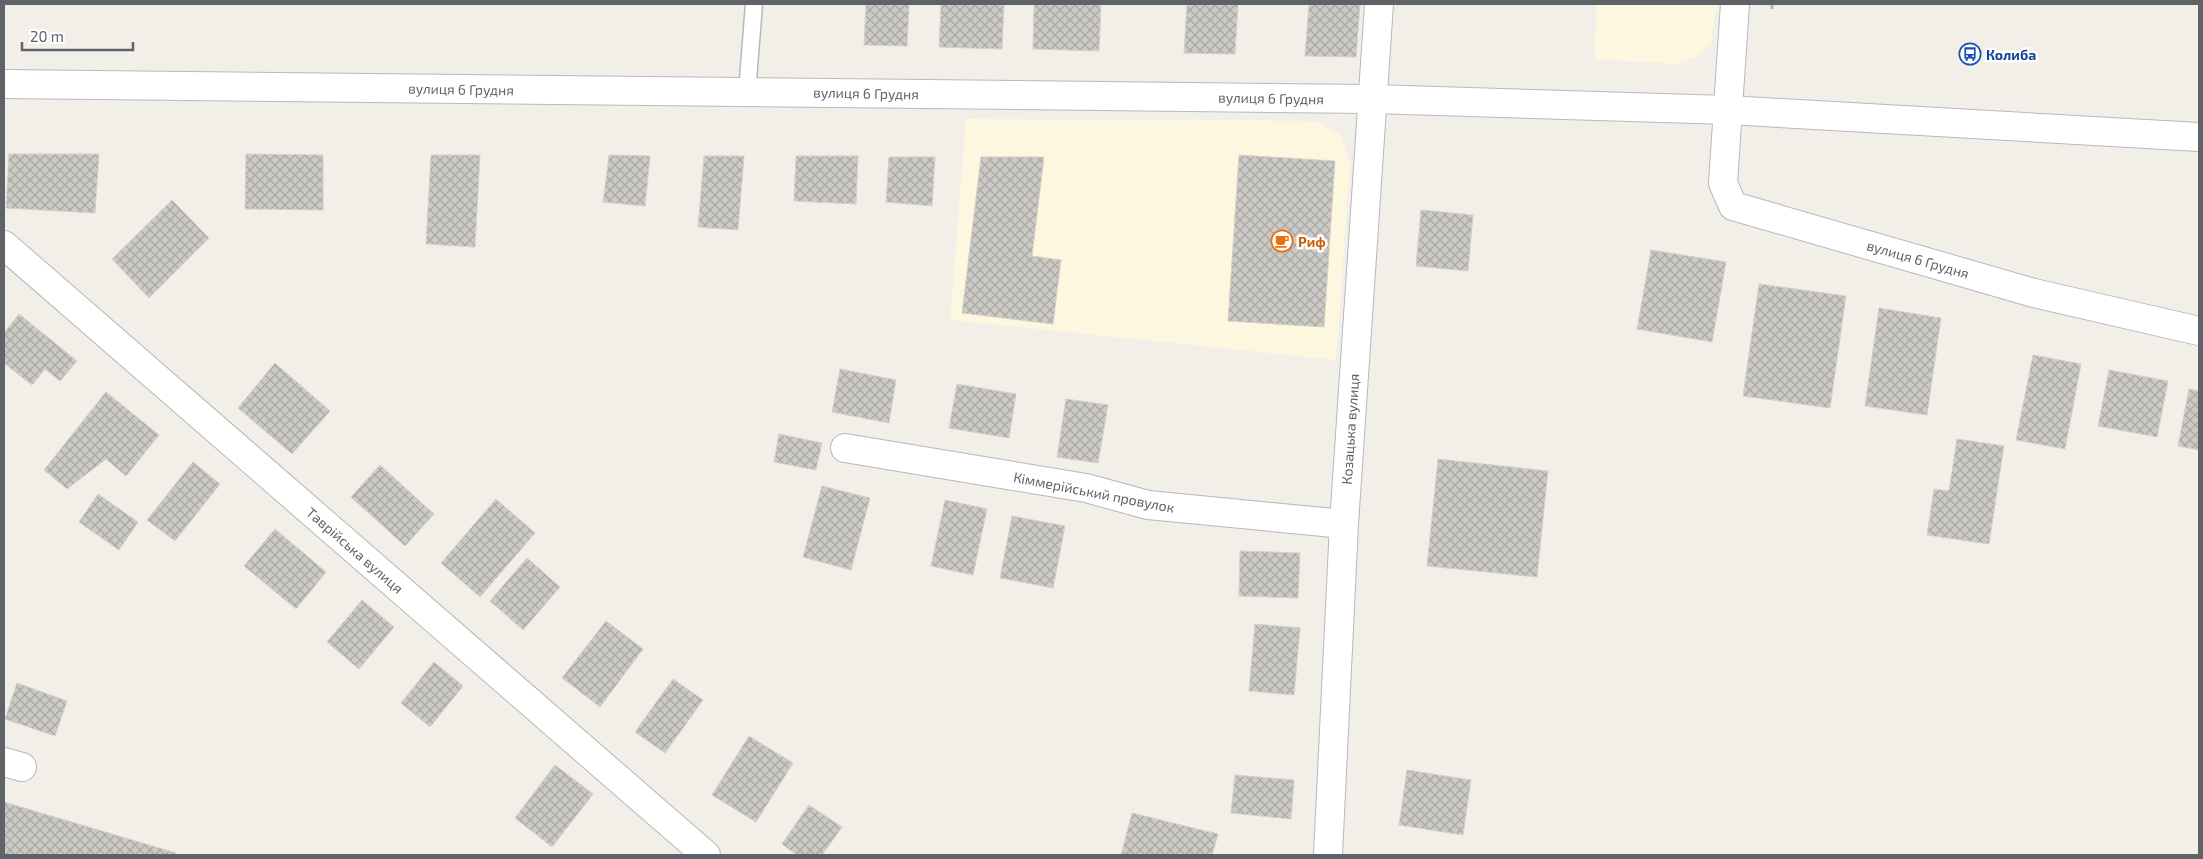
<svg xmlns="http://www.w3.org/2000/svg" width="2203" height="859" viewBox="0 0 2203 859" font-family="'Exo 2',sans-serif">
<style>
.commercial{fill:#fef7e0}
.building{fill:url(#building-cross-hatch);stroke:#d6d1c6}
.lines{fill:none;stroke-linecap:round;stroke-linejoin:round}
.lane-casing{stroke:#b5b8bc;stroke-width:19}
.street-casing{stroke:#b5b8bc;stroke-width:30}
.secondary-casing{stroke:#b6babf;stroke-width:30}
.path{stroke:#9cc7a9;stroke-width:3;stroke-dasharray:5 2.5;stroke-linecap:butt}
.lane{stroke:#fff;stroke-width:16}
.street{stroke:#fff;stroke-width:28}
.secondary{stroke:#fff;stroke-width:28}
.labels{text-anchor:middle;dominant-baseline:central;stroke-width:5;stroke-linejoin:round;paint-order:stroke}
.transit-label{font-size:14px;font-weight:bold;fill:#164399;stroke:#fff;text-anchor:start}
.street-label{font-size:14px;fill:#5f6368;stroke:#fff}
.food-label{font-size:14px;font-weight:bold;fill:#c56008;stroke:#fff;text-anchor:start}
</style>
<defs>
<pattern id="building-cross-hatch" width="8" height="8" patternUnits="userSpaceOnUse" patternTransform="scale(1.25)"><rect width="8" height="8" fill="#cccac5"/><path d="M0 0l8 8M0 8l8-8" fill="none" stroke="#a9a8a4"/></pattern>
</defs>
<rect width="100%" height="100%" fill="#f1efe8"/>
<path class="commercial" d="M1597 4H1717L1711 42 1697 56 1676 64 1594 59Z
M966 119 1316 121 1341 136 1350 163 1336 360 950 320Z"/>
<path class="building" d="M866 4H909L907 46 864 45Z
M941 4H1004L1002 49 939 47Z
M1034 4H1101L1099 51 1033 49Z
M1187 4H1238L1235 54 1184 53Z
M1309 4H1360L1356 57 1305 56Z
M9 154H99L95 213 6 208Z
M246 154 323 155V210L245 209Z
M431 155H480L475 247 426 244Z
M609 155 650 156 645 206 603 202Z
M1239 155 1335 161 1324 327 1228 321Z
M704 156H744L738 230 698 227Z
M796 156H858L856 204 794 201Z
M889 157H935L932 206 886 202Z
M981 157H1044L1032 256 1061 260 1053 324 962 313Z
M172 200 209 238 149 298 112 259Z
M1421 210 1473 215 1468 271 1416 266Z
M1651 250 1726 262 1712 342 1637 329Z
M1759 284 1846 296 1830 408 1743 396Z
M1879 308 1941 318 1927 415 1865 406Z
M19 314 77 361 60 381 45 369 32 385 4 363V333Z
M2033 355 2081 364 2065 449 2016 440Z
M275 363 330 411 292 454 238 408Z
M840 369 896 380 889 423 832 412Z
M2109 370 2168 381 2157 437 2098 426Z
M957 384 1016 394 1009 438 949 428Z
M2189 389 2199 391V450L2178 446Z
M106 392 159 435 126 476 106 459 67 489 44 470Z
M1066 399 1108 405 1098 463 1057 457Z
M779 434 822 443 816 470 774 462Z
M1957 439 2004 446 1989 544 1927 535 1934 489 1949 491Z
M1438 459 1548 471 1537 577 1427 566Z
M193 462 220 484 175 541 147 520Z
M380 465 434 514 405 546 351 497Z
M822 486 870 498 851 570 803 557Z
M98 494 138 522 119 550 79 522Z
M496 499 535 533 480 597 441 563Z
M945 500 987 509 973 575 931 566Z
M1012 516 1065 526 1053 588 1000 578Z
M275 529 326 572 296 609 244 566Z
M1240 551 1300 553 1298 598 1239 596Z
M527 558 560 587 523 630 490 601Z
M362 600 394 627 359 669 327 642Z
M606 621 643 649 600 707 562 678Z
M1255 624 1300 628 1294 695 1249 691Z
M434 662 463 686 430 727 401 703Z
M673 679 703 700 665 753 635 732Z
M17 683 67 701 55 736 5 719Z
M749 736 793 763 756 822 712 795Z
M555 765 593 794 552 847 515 818Z
M1407 770 1471 780 1463 835 1399 825Z
M1235 775 1294 780 1291 819 1231 813Z
M4 802 176 853 175 855H4Z
M809 805 842 827 822 855H797L782 844Z
M1132 813 1218 834 1212 855H1121Z"/>
<g class="lines">
<g class="lane-casing">
<path id="lane" d="M747 92 754 4"/>
</g>
<g class="street-casing">
<path id="street" d="M1735 4 1723 183 1733 206 2034 293 2199 331
M4 245 706 855
M845 448 1086 488 1148 505 1344 524
M4 762 22 767
M1328 855 1344 524 1379 4"/>
</g>
<g class="secondary-casing">
<path id="secondary" d="M4 84 1372 99 1728 110 2199 137"/>
</g>
<path class="path" d="M1772 9V4"/>
<use href="#lane" class="lane"/>
<use href="#street" class="street"/>
<use href="#secondary" class="secondary"/>
</g>
<defs>
<g id="bus-ring" transform="scale(1.125)"><circle r="9.5" fill="#fff" stroke="#1a4fb4" stroke-width="1.5"/><path d="M-5-6H5V4H4V6H2V4H-2V6H-4V4H-5ZM-3.5-4V0h7V-4ZM-3.5 1.2v1.5H-2V1.2ZM2 1.2v1.5H3.5V1.2Z" fill="#1a4fb4"/></g>
<g id="cafe-ring" transform="scale(1.125)"><circle r="9.5" fill="#fff" stroke="#e8710a" stroke-width="1.5"/><path d="M-5.5-4.5H6V0H3Q3 3.5 0 3.5H-2.5Q-5.5 3.5-5.5 0ZM3-3.2v2h1.7v-2ZM-6 4.5H4V6H-6Z" fill="#e8710a"/></g>
</defs>
<g fill-rule="evenodd">
<use href="#bus-ring" x="1970" y="54"/>
<use href="#cafe-ring" x="1282" y="241"/>
</g>
<g class="labels">
<g class="transit-label">
<text x="1986" y="54">Колиба</text>
</g>
<g class="street-label">
<text transform="translate(461 89) rotate(1)">вулиця 6 Грудня</text>
<text transform="translate(866 93) rotate(1)">вулиця 6 Грудня</text>
<text transform="translate(1271 98) rotate(1)">вулиця 6 Грудня</text>
<text transform="translate(1918 259) rotate(16)">вулиця 6 Грудня</text>
<text transform="translate(1350 429) rotate(-86)">Козацька вулиця</text>
<text transform="translate(1094 492) rotate(11)">Кіммерійський провулок</text>
<text transform="translate(355 550) rotate(41)">Таврійська вулиця</text>
</g>
<g class="food-label">
<text x="1298" y="241">Риф</text>
</g>
</g>
<rect width="2203" height="859" fill="none" stroke="#5f6368" stroke-width="10"/>
<path d="M22 42v8h111v-8" fill="none" stroke="#5f6368" stroke-width="2.5"/>
<text x="30" y="42" font-size="15" fill="#5f6368" stroke="#ffffff" stroke-width="4" paint-order="stroke">20 m</text>
</svg>
